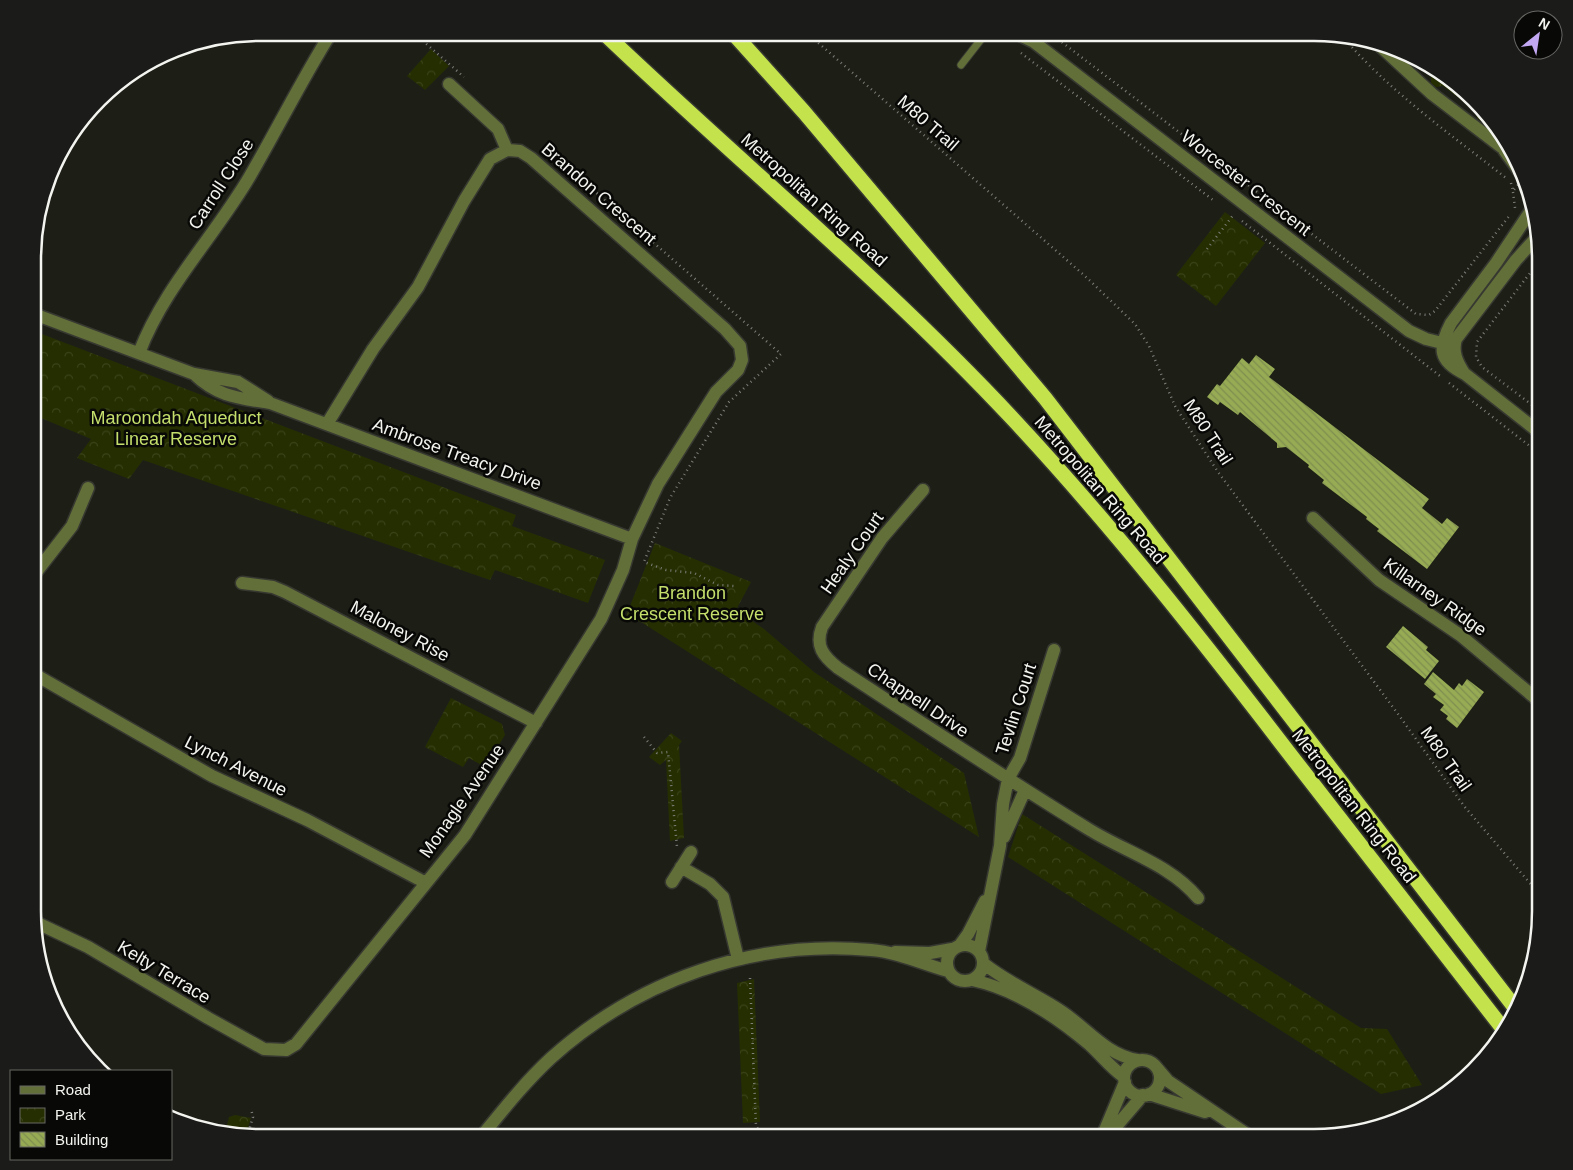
<svg xmlns="http://www.w3.org/2000/svg" width="1573" height="1170" viewBox="0 0 1573 1170" font-family="Helvetica,sans-serif">
<style>
.park{fill:url(#park-crowns)}
.building{fill:url(#building-back-hatch)}
.lines{fill:none;stroke-linecap:round;stroke-linejoin:round}
.service-casing{stroke:#373931;stroke-width:9}
.minor-casing{stroke:#373931;stroke-width:15}
.motorway-casing{stroke:#373931;stroke-width:18}
.path{stroke:#7e7f79;stroke-width:2.5;stroke-dasharray:1 4;stroke-linecap:butt}
.service{stroke:#626f39;stroke-width:7}
.minor{stroke:#626f39;stroke-width:12}
.motorway{stroke:#c3e24c;stroke-width:15}
.labels{text-anchor:middle;dominant-baseline:central;stroke-width:5;stroke-linejoin:round;paint-order:stroke}
.street-label{font-size:18px;fill:#f3f4ef;stroke:#080806}
.park-label{font-size:18px;fill:#c4df6b;stroke:#080806}
.rim{fill:none;stroke:#f3f4ef;stroke-width:2.5}
</style>
<defs>
<pattern id="park-crowns" width="20" height="18" patternUnits="userSpaceOnUse" patternTransform="scale(1.25)"><rect width="20" height="18" fill="#242e00"/><path d="M2 6a3 3 0 1 1 6 0M12 15a3 3 0 1 1 6 0" fill="none" stroke="#3a4319"/></pattern>
<pattern id="building-back-hatch" width="6" height="6" patternUnits="userSpaceOnUse" patternTransform="scale(1.25)"><rect width="6" height="6" fill="#96ab54"/><path d="M-1 5l2 2M0 0l6 6M5-1l2 2" fill="none" stroke="#7f8e50"/></pattern>
</defs>
<rect width="100%" height="100%" fill="#1d1f17"/>
<path class="park" d="M431 49 449 66 425 90 407 76Z
M1402 51 1463 88 1498 133 1477 118 1476 111 1443 86 1436 87 1431 83V77L1413 62H1407Z
M1225 212 1265 243 1216 306 1176 275Z
M34 331 516 515 512 526 605 560 588 603 495 570 490 580 143 460 129 479 77 458 91 439 34 415Z
M655 543 751 582 736 610 764 629 814 672 964 773 979 837 641 622 626 616Z
M451 698 502 724 505 735 485 767 469 758 463 767 425 747Z
M671 733 682 741 679 745 684 838 670 841 666 760 660 765 649 757Z
M1022 814 1361 1028 1387 1029 1422 1085 1381 1094 1008 857Z
M754 979 760 1122 743 1123 737 983Z
M235 1115 251 1118 248 1127 268 1137H244L225 1133 229 1117Z"/>
<path class="building" d="M1256 355 1275 369 1269 377 1429 499 1422 508 1442 524 1447 518 1459 527 1427 569 1377 531 1379 529 1366 519 1367 517 1322 483 1324 480 1308 467 1309 465 1286 447 1277 448V443L1240 412 1238 415 1220 402 1218 405 1207 397 1217 384 1220 386 1242 358 1249 364Z
M1403 626 1428 647 1426 650 1439 661 1425 679 1386 647Z
M1433 672 1454 690 1459 683 1462 686 1467 679 1484 692 1457 728 1446 719 1448 716 1440 710 1444 705 1433 697 1436 694 1424 684Z"/>
<g class="lines">
<g class="service-casing">
<path id="service" d="M961 65 986 33"/>
</g>
<g class="minor-casing">
<path id="minor" d="M1016 33 1034 42 1409 331 1426 339 1454 346
M1378 44 1432 94 1504 149 1513 153
M449 84 498 129 507 150
M1504 150 1520 172
M1530 212 1496 263 1451 323C1438 348 1438 361 1465 374L1540 433
M34 314 194 374 238 382 268 401
M139 353C164 287 215 236 250 176 278 128 302 79 331 33
M1464 373C1457 362 1452 352 1456 339L1516 260 1536 238
M194 374C218 397 238 398 270 403L632 539
M923 490 882 538 822 627C815 646 823 656 838 668 922 723 1005 778 1090 830 1126 852 1171 865 1198 898
M1313 518 1379 580 1460 635 1540 702
M34 575 72 526 88 488
M242 583 273 587 285 592 536 723
M34 674 212 776 307 820 426 883
M1004 837 1025 790
M681 867 710 884 723 897 738 959
M672 882 691 852
M33 921 88 947 208 1018 264 1049 286 1050 296 1044 465 835 601 619 623 570 632 539 658 484 716 392 738 370 742 360 740 346 725 329 531 158 520 151 507 150 490 159 464 201 418 287 373 349 327 424
M947 963a18 18 0 1 1 36 0a18 18 0 1 1-36 0Z
M960 945 968 934 985 901
M979 951 1000 846 1003 804 1008 779 1020 758 1054 650
M895 952 930 953 952 949
M983 963C1008 983 1035 994 1061 1011 1088 1029 1105 1054 1137 1060
M972 980C1015 989 1057 1017 1090 1045 1102 1056 1111 1068 1124 1077
M1124 1078a18 18 0 1 1 36 0a18 18 0 1 1-36 0Z
M1157 1068 1168 1081 1251 1137
M1149 1094 1205 1112
M481 1137C503 1110 525 1082 551 1058 638 980 754 939 871 950 897 952 923 964 948 971
M1102 1137 1125 1082
M1107 1137 1143 1095"/>
</g>
<g class="motorway-casing">
<path id="motorway" d="M604 33C739 162 884 281 1012 418 1112 525 1203 641 1292 757 1363 848 1433 939 1504 1030
M733 33 804 112 1045 398 1516 1009"/>
</g>
<path class="path" d="M807 33 1085 276 1135 324 1149 346 1175 406 1218 472 1398 714 1464 806 1540 895
M1050 33 1416 314 1429 315 1435 311 1510 215
M415 34 464 77
M1342 36C1390 92 1449 133 1506 178
M1021 53 1213 200
M544 147 781 354 729 402 670 498 644 562 666 570 694 573 718 585 734 586
M1511 183 1513 191 1518 185
M1513 192 1515 208
M1242 221 1440 376
M1207 249 1234 214
M1449 383 1540 454
M1540 411 1482 367 1476 357 1477 342 1540 260
M644 737 657 753 668 752 677 847
M750 978 756 1126 764 1137
M247 1137 253 1117 251 1109"/>
<use href="#service" class="service"/>
<use href="#minor" class="minor"/>
<use href="#motorway" class="motorway"/>
</g>
<g class="labels">
<g class="street-label">
<text transform="translate(928 123) rotate(41)">M80 Trail</text>
<text transform="translate(1246 183) rotate(38)">Worcester Crescent</text>
<text transform="translate(221 184) rotate(-57)">Carroll Close</text>
<text transform="translate(599 194) rotate(41)">Brandon Crescent</text>
<text transform="translate(814 200) rotate(42)">Metropolitan Ring Road</text>
<text transform="translate(1208 432) rotate(57)">M80 Trail</text>
<text transform="translate(457 454) rotate(20)">Ambrose Treacy Drive</text>
<text transform="translate(1100 490) rotate(49)">Metropolitan Ring Road</text>
<text transform="translate(852 553) rotate(-55)">Healy Court</text>
<text transform="translate(1435 597) rotate(35)">Killarney Ridge</text>
<text transform="translate(400 631) rotate(28)">Maloney Rise</text>
<text transform="translate(918 700) rotate(34)">Chappell Drive</text>
<text transform="translate(1016 709) rotate(-72)">Tevlin Court</text>
<text transform="translate(1446 759) rotate(55)">M80 Trail</text>
<text transform="translate(236 766) rotate(27)">Lynch Avenue</text>
<text transform="translate(462 801) rotate(-55)">Monagle Avenue</text>
<text transform="translate(1354 806) rotate(52)">Metropolitan Ring Road</text>
<text transform="translate(164 972) rotate(31)">Kelty Terrace</text>
</g>
<g class="park-label">
<text x="176" y="418">Maroondah Aqueduct<tspan x="176" dy="21">Linear Reserve</tspan></text>
<text x="692" y="593">Brandon<tspan x="692" dy="21">Crescent Reserve</tspan></text>
</g>
</g>
<path d="M0 0H1573V1170H0ZM259 41H1314A218 218 0 0 1 1532 259V911A218 218 0 0 1 1314 1129H259A218 218 0 0 1 41 911V259A218 218 0 0 1 259 41Z" fill="#1b1b19" fill-rule="evenodd"/>
<path class="rim" d="M259 41H1314A218 218 0 0 1 1532 259V911A218 218 0 0 1 1314 1129H259A218 218 0 0 1 41 911V259A218 218 0 0 1 259 41Z"/>
<rect x="10" y="1070" width="162" height="90" fill="#080806" stroke="#666663"/>
<rect x="20" y="1086" width="25" height="8" fill="#626f39" stroke="#666663"/>
<text x="55" y="1095" font-size="15" fill="#f3f4ef">Road</text>
<rect x="20" y="1108" width="25" height="15" fill="url(#park-crowns)" stroke="#666663"/>
<text x="55" y="1120" font-size="15" fill="#f3f4ef">Park</text>
<rect x="20" y="1132" width="25" height="15" fill="url(#building-back-hatch)" stroke="#666663"/>
<text x="55" y="1145" font-size="15" fill="#f3f4ef">Building</text>
<g transform="translate(1538 35) rotate(30)"><circle r="24" fill="#080806" stroke="#666663"/>
<path d="M0-4L9 19L0 12L-9 19Z" fill="#c2a7f2"/>
<text y="-8" font-size="14" font-weight="bold" text-anchor="middle" fill="#f3f4ef">N</text>
</g>
</svg>
